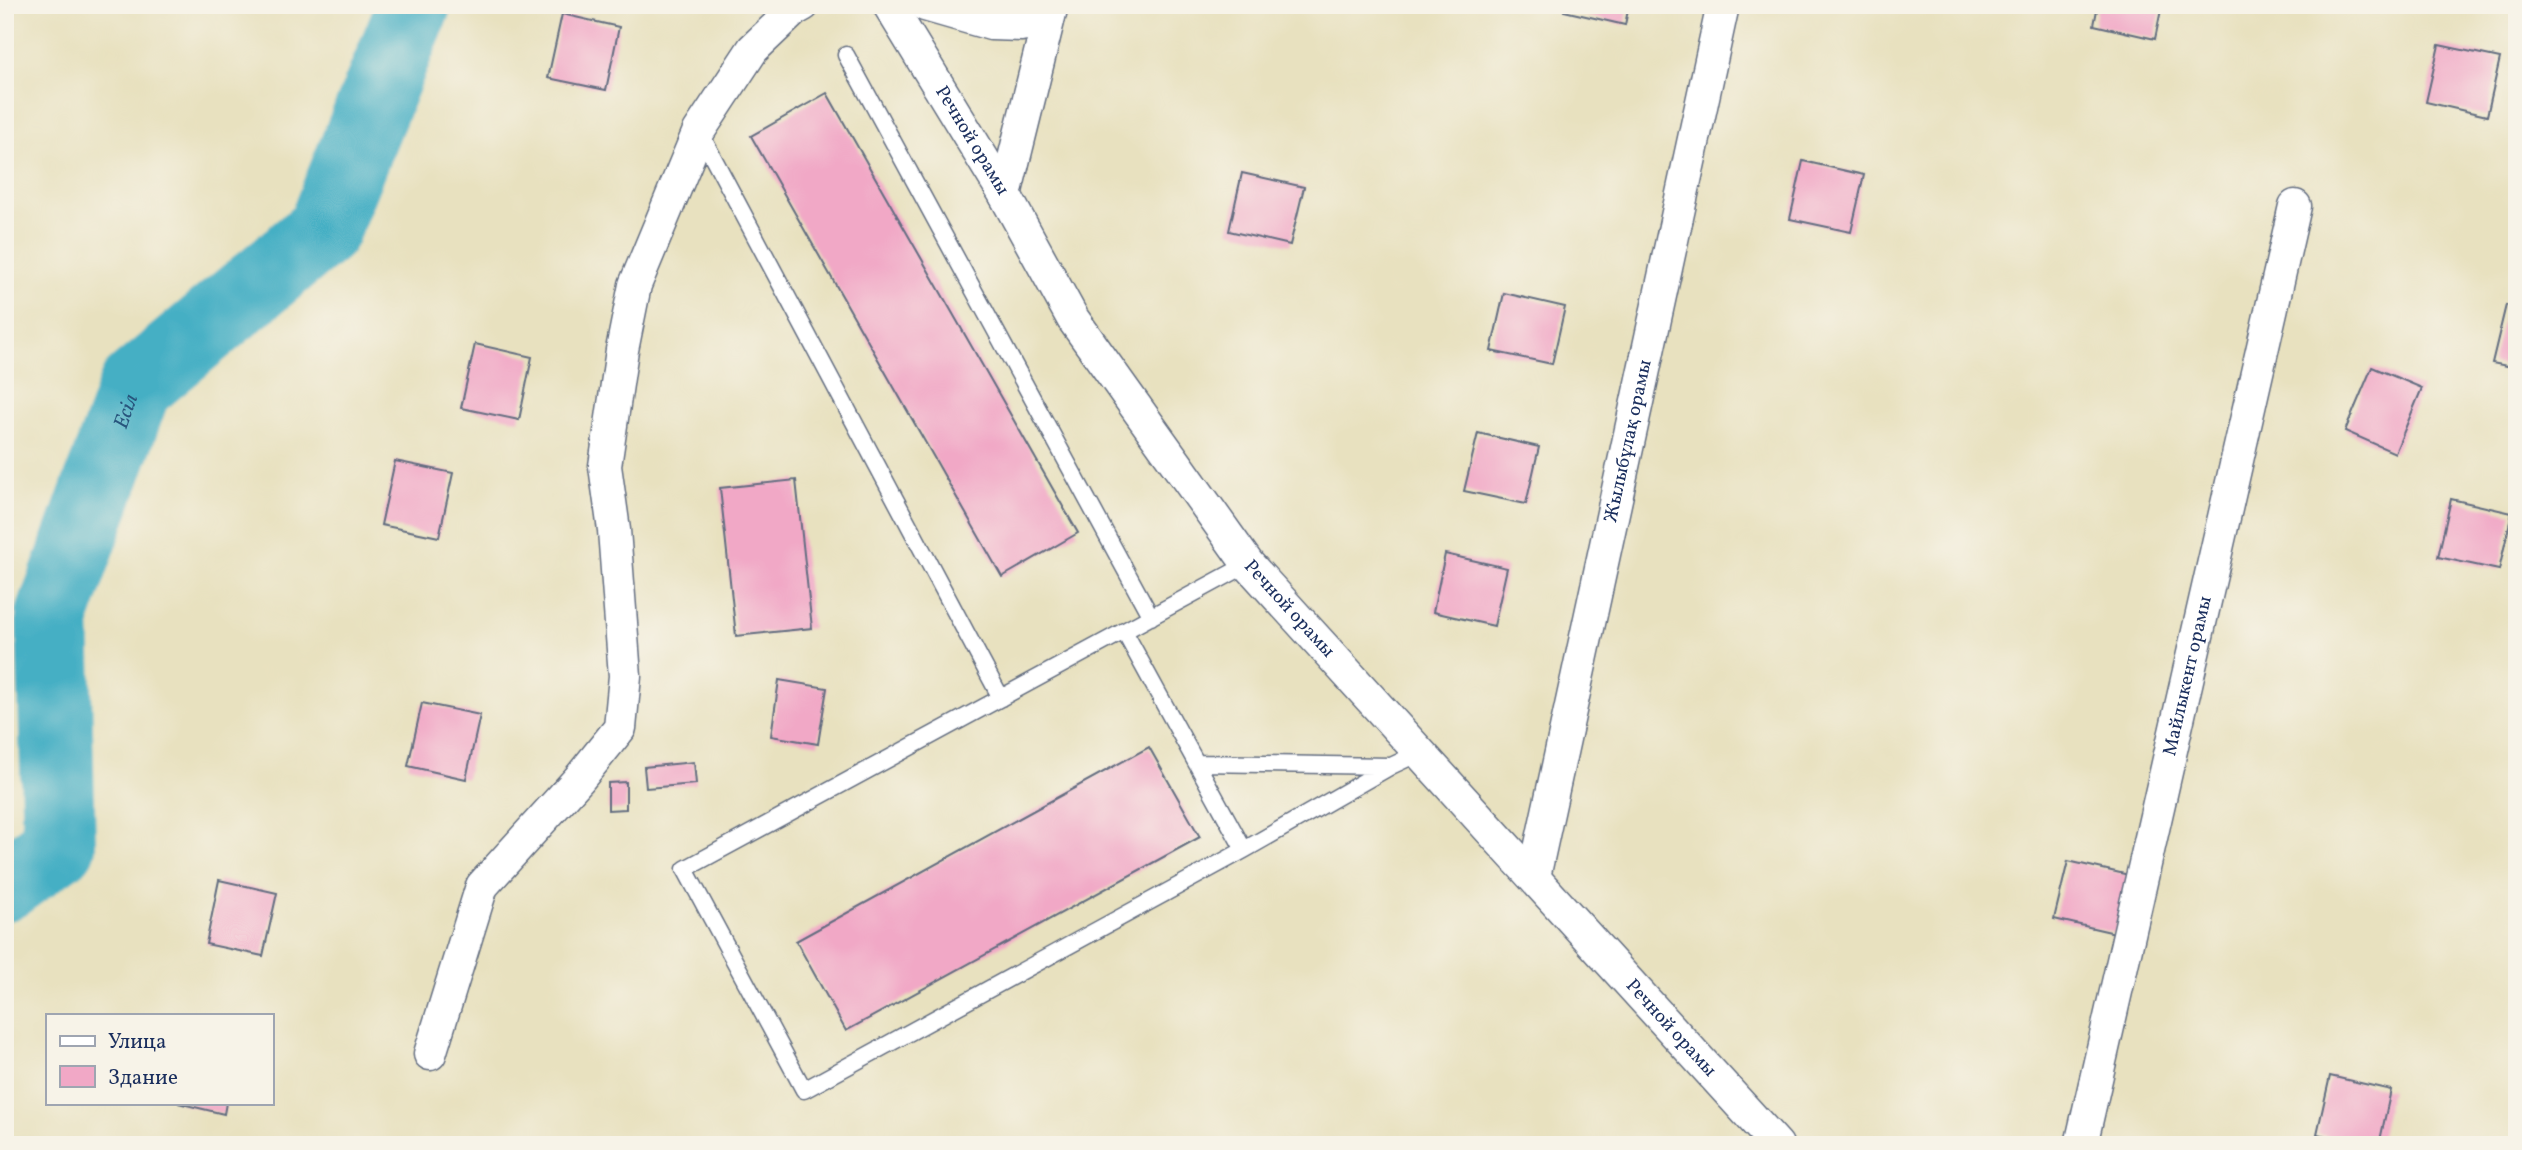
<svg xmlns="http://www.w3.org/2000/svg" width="2522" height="1150" viewBox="0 0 2522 1150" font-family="Vollkorn,serif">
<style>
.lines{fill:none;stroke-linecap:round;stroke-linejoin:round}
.river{stroke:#45afc4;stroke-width:74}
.building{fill:#f1a8c6}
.service-casing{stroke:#636d80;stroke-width:19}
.minor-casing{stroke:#636d80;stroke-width:35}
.service{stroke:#fff;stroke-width:16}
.minor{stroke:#fff;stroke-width:32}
.labels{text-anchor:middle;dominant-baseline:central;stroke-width:5;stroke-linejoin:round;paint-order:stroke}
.street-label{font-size:19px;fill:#1b2f5e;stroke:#f7f3e8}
.water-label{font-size:21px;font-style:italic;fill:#28557d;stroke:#f7f3e8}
</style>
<rect width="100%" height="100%" fill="#f7f3e8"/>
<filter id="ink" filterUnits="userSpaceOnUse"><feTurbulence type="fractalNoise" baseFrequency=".0143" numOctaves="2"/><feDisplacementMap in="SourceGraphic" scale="14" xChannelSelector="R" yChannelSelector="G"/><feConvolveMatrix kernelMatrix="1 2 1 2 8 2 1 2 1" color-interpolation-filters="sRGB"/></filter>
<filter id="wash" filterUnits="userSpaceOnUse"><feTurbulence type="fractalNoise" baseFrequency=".00686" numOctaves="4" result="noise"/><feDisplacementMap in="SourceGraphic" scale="28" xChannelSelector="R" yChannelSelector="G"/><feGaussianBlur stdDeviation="1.57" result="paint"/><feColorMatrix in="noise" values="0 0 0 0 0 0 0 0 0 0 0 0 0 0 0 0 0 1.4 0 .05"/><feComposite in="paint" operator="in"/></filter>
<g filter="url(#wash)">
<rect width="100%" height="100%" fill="#e8e1bf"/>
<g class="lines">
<path class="river" id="s1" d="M5 884 59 845 53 615 135 387 323 230 414 5"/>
</g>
<g id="blocks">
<path class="building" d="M1565 5H1629L1625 25 1564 11Z
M2098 5H2162L2155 39 2094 25Z
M562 14 619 27 606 90 548 78Z
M2439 45 2500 58 2487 116 2426 102Z
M827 93 1078 533 1002 577 751 136Z
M1803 161 1864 175 1851 232 1790 219Z
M1242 173 1304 187 1290 245 1229 231Z
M1504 293 1565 307 1552 364 1491 351Z
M2506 305 2517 307V368L2492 363Z
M475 344 532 357 519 420 461 408Z
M2372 367 2422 388 2395 453 2345 431Z
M1478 433 1539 447 1526 504 1464 491Z
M395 461 453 473 439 537 381 525Z
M796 480 812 628 736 636 720 488Z
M2451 499 2512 513 2499 570 2438 557Z
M1445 554 1507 568 1494 626 1433 612Z
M779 680 827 688 818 744 771 736Z
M422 703 480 715 466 779 408 766Z
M1149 747 1200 837 846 1031 796 941Z
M694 762 696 784 646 788 644 767Z
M626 782V809L608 810V783Z
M2068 861 2129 875 2115 933 2054 919Z
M219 880 277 893 263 956 206 944Z
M2330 1076 2391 1090 2379 1145H2364L2317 1134Z
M178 1103H226L224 1114Z"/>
</g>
</g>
<g filter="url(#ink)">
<use href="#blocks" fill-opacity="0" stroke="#636d80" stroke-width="2"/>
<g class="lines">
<g class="service-casing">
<path id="service" d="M846 55 1151 617
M699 131 1001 698
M1248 564 685 869 804 1090 1244 850 1391 766 1421 752
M1124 631 1244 850
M1197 763 1390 766"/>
</g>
<g class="minor-casing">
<g id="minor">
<path id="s2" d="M889 5 1005 195 1073 319 1248 564 1777 1145"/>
<path d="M925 5 991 24 1022 25 1049 5"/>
<path d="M1005 195 1052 5"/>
<path id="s3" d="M1534 877 1723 5"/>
<path d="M430 1054 482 886 579 779 620 728 625 676 614 530 605 466 622 350 635 285 699 131 753 49 794 10 803 5"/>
<path id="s4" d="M2081 1145 2295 206"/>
</g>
</g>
<use href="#service" class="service"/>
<use href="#minor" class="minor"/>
</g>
</g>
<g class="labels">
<g class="street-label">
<text stroke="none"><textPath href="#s2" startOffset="159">Речной орамы</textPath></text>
<text stroke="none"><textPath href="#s3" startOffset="446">Жылыбұлақ орамы</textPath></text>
<text stroke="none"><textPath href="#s2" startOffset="726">Речной орамы</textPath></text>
<text stroke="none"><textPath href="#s4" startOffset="481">Майлыкент орамы</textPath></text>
<text stroke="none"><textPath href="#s2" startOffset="1293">Речной орамы</textPath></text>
</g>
<g class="water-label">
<text stroke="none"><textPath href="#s1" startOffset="513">Есіл</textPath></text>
</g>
</g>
<rect width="2522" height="1150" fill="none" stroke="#f7f3e8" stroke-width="28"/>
<rect x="46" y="1014" width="228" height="91" fill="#f7f3e8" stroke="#9fa5b1" stroke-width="2"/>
<rect x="60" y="1036" width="35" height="10" fill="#ffffff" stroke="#9fa5b1" stroke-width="2"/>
<text x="108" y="1048" font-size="21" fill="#1b2f5e">Улица</text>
<rect x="60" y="1066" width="35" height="21" fill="#f1a8c6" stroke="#9fa5b1" stroke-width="2"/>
<text x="108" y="1084" font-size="21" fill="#1b2f5e">Здание</text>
</svg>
